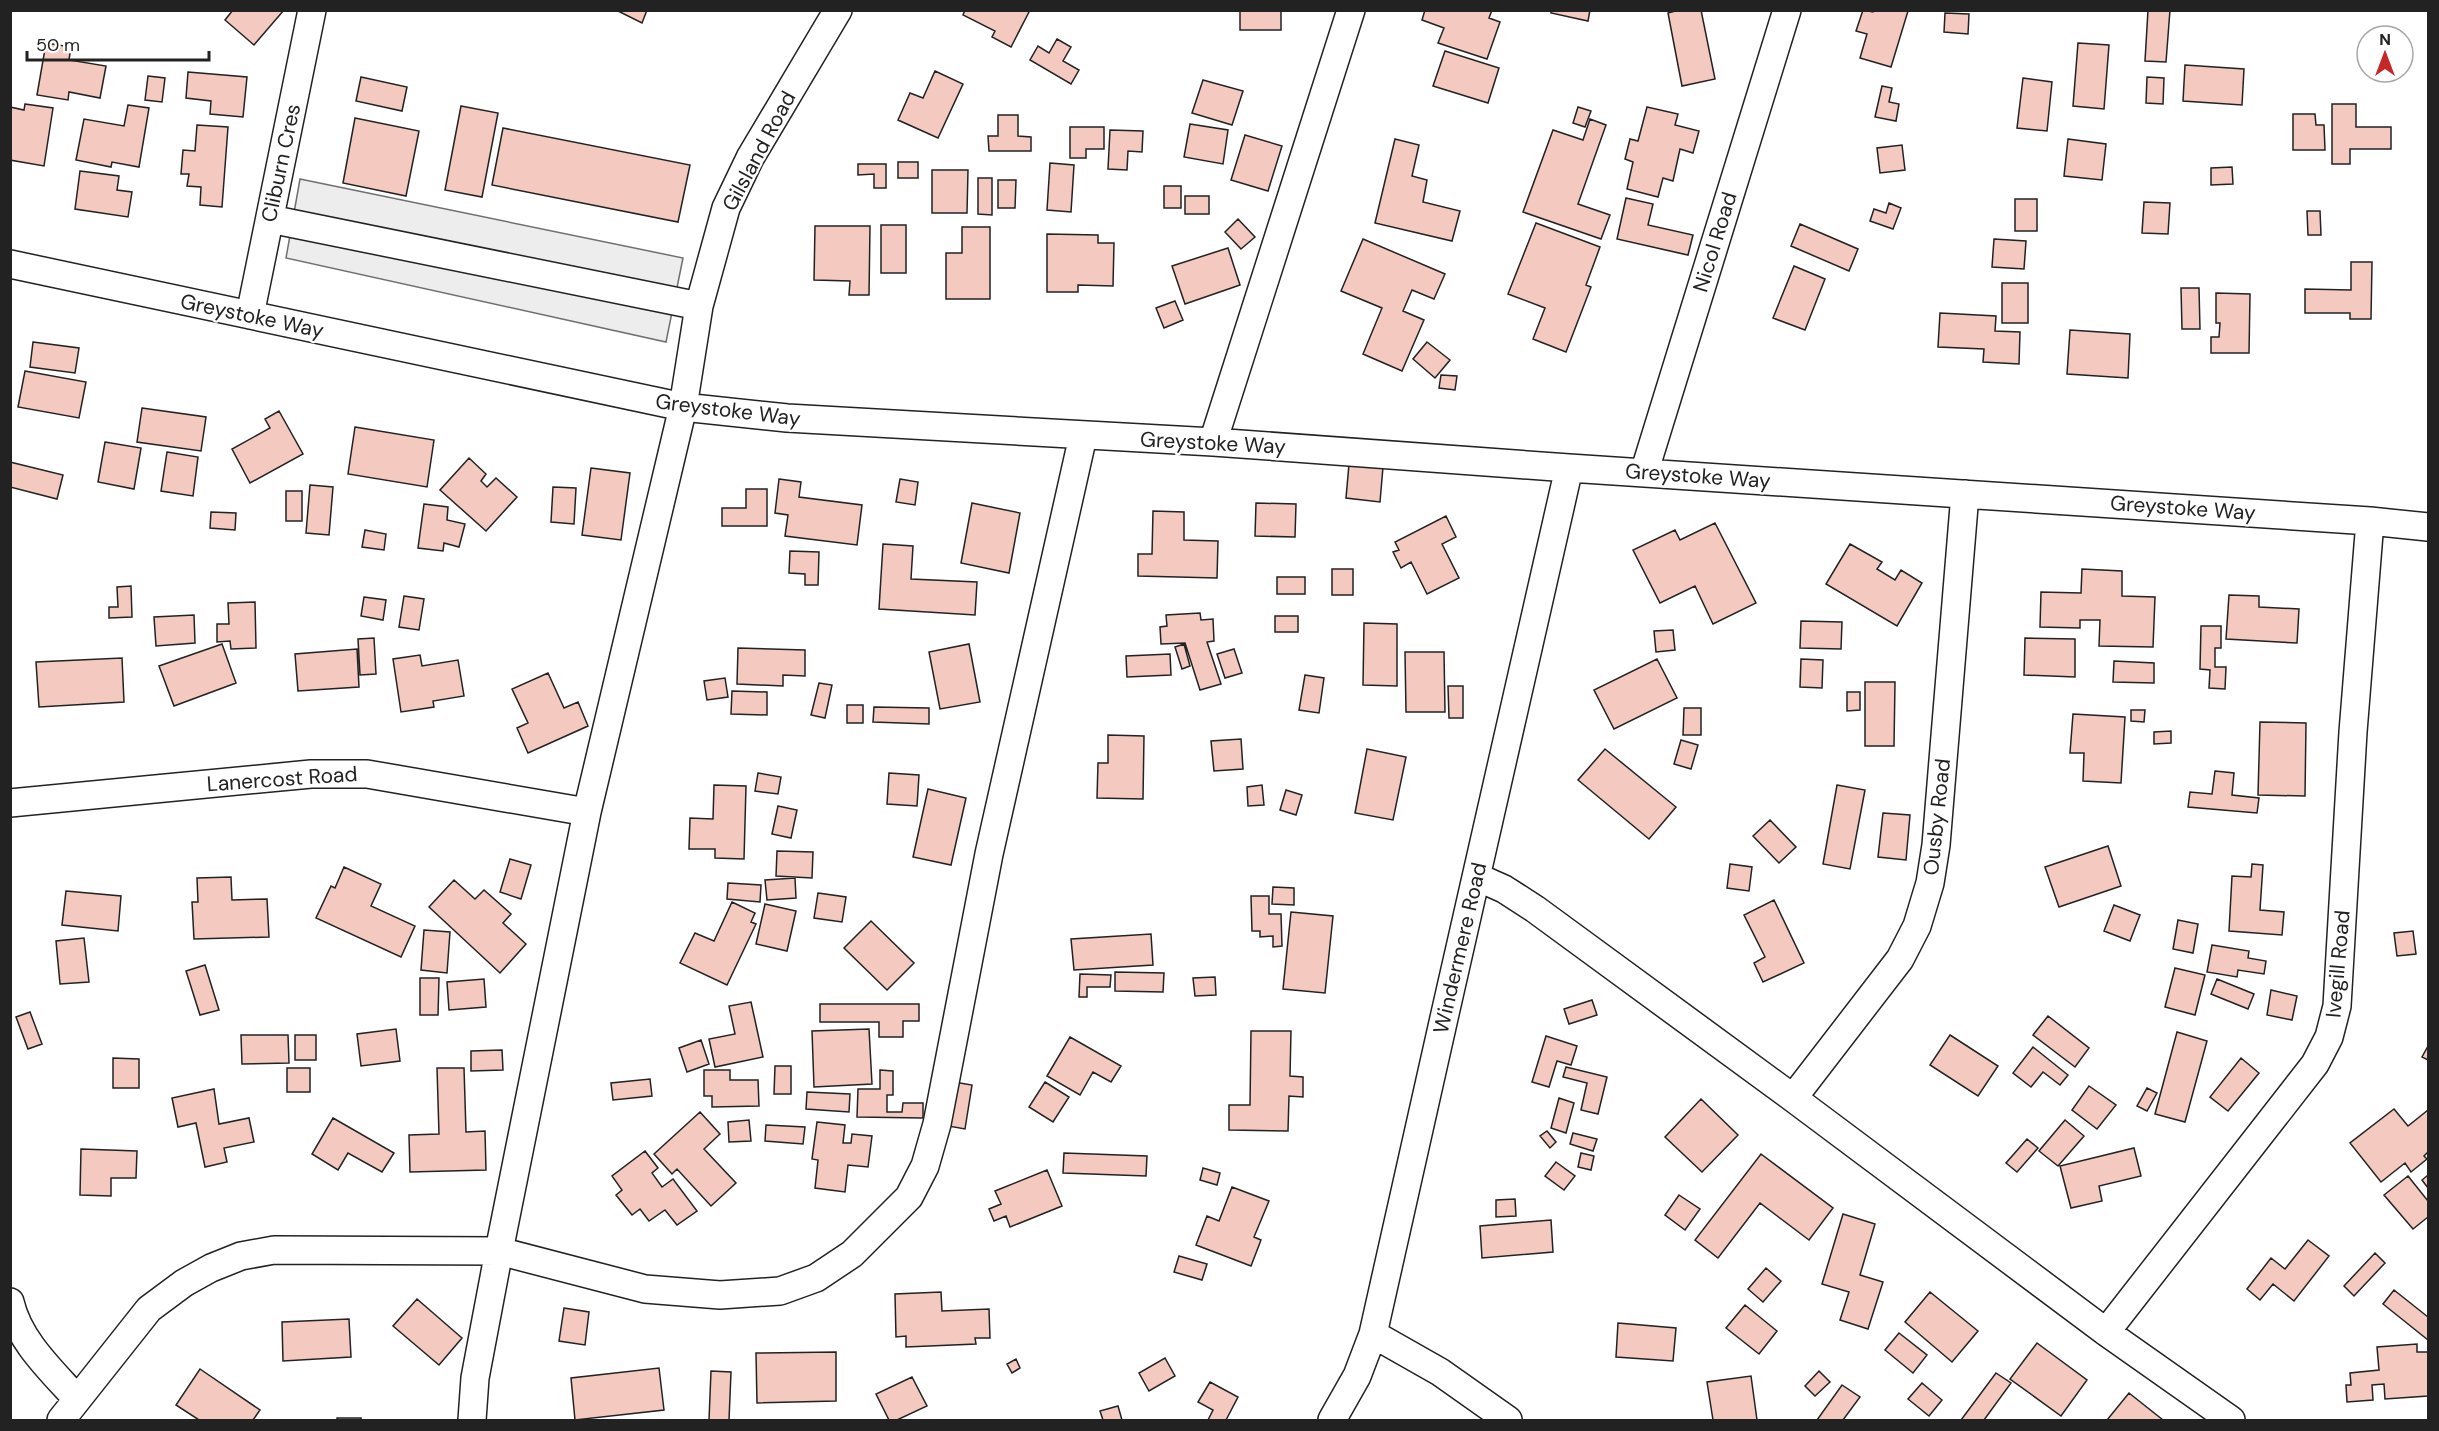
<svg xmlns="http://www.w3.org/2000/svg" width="2439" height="1431" viewBox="0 0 2439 1431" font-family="'DM Sans',sans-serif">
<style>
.parking{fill:#ededed;stroke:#6f6f6f;stroke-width:1.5}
.building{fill:#f3c9c0;stroke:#222;stroke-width:1.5}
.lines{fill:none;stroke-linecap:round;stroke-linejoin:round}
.minor-casing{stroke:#222;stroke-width:30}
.minor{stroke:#fff;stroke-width:27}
.labels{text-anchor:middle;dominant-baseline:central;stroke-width:4.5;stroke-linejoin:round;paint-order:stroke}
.street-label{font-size:21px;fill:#222;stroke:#fff}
</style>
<rect width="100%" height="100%" fill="#fff"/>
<path class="parking" d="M300 179 683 258 666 342 286 258Z"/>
<path class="building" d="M233 10H284L254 45 225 20Z
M616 10H647L642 23Z
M965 10H1030L1011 47 992 37 995 31 963 15Z
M1240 10H1281V30H1240Z
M1425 10H1492L1489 18 1500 22 1487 59 1438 43 1444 28 1422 20Z
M1551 10H1590L1588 21 1551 13Z
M1679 10H1701L1715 79 1682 86 1668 13Z
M1863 10 1873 12 1874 10 1908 11 1891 67 1860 58 1867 34 1856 31Z
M2148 10H2170L2166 62 2145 61Z
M1945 13 1969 14 1968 34 1944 32Z
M1057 39 1071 47 1063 61 1079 70 1071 84 1030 60 1038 46 1049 53Z
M46 43 71 47 69 60 106 66 100 98 69 92 68 100 37 95Z
M2078 43 2109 45 2104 109 2073 106Z
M1445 51 1499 68 1488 103 1433 86Z
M2185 65 2244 69 2242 105 2183 101Z
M935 71 963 84 938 138 898 120 910 93 923 98Z
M188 72 247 77 243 117 210 114 211 101 186 98Z
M148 76 165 78 162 102 145 100Z
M361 77 407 87 402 111 356 101Z
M2147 77 2164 78 2163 104 2146 103Z
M2023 78 2052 82 2047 131 2017 128Z
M1203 80 1243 91 1232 125 1192 113Z
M1882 86 1892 88 1889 102 1899 104 1896 121 1875 117Z
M25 104 53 108 44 166 10 160V107L24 110Z
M2332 104H2356V127H2391V149H2350V164H2332Z
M128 105 149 108 139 167 112 162 111 167 76 160 84 119 124 126Z
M461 106 498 113 482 197 445 190Z
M1578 107 1591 111 1585 127 1573 123Z
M1647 107 1678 114 1675 125 1699 131 1693 153 1680 149 1673 181 1663 178 1658 197 1627 189 1633 162 1625 159 1630 139 1638 141Z
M2293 114H2315L2316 125H2324L2325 150H2293Z
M998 115H1018V136L1031 137V151H989L988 136H998Z
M355 118 419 131 406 196 343 183Z
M1590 119 1606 125 1578 204 1610 215 1601 239 1523 212 1553 130 1583 140Z
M1190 124 1228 130 1223 164 1184 157Z
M197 125 228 127 222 207 200 205 201 187 187 186 189 174H181L183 150 195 151Z
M1070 127H1104V149H1086V158H1070Z
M503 128 690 165 678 222 492 185Z
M1110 130 1143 131 1142 152 1128 151 1127 170 1108 169Z
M1245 135 1282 146 1268 191 1231 180Z
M1395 139 1419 145 1412 176 1427 180 1423 202 1460 211 1452 241 1375 223Z
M2068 139 2106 144 2102 180 2064 176Z
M1902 145 1905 170 1880 173 1877 148Z
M898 162H918V178H898Z
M1050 163 1074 165 1071 212 1047 210Z
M858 164H886V188H874V174L858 175Z
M2232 167 2233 184 2211 185V168Z
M932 170H968L967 213H932Z
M80 171 119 176 117 190 132 192 128 217 75 209Z
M978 178H992V215L978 214Z
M998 180H1016L1015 208H998Z
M1164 186H1181V208H1164Z
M1185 196H1209V214H1185Z
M1626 198 1653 204 1648 225 1693 235 1688 255 1617 239Z
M2015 199H2037V231H2015Z
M2144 202 2170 203 2168 234 2142 233Z
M1889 203 1901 208 1893 229 1870 221 1874 209 1886 213Z
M2307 211H2320L2321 235H2308Z
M1238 219 1255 237 1241 249 1225 232Z
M1536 223 1600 247 1586 285 1591 287 1566 352 1533 339 1545 308 1508 294Z
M1800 224 1858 249 1849 271 1791 246Z
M881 225H906V273H881Z
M815 226H870L869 295H849L850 281 814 280Z
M962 227H990V299H946V253H962Z
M1047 234 1098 235V243H1114L1113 286 1078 285V292H1047Z
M1363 239 1445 274 1434 299 1412 290 1403 311 1424 320 1402 371 1363 354 1382 308 1341 291Z
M1994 239 2026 241 2024 269 1992 267Z
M1228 248 1240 285 1185 304 1172 266Z
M2351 262H2372L2371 319H2350V313H2305V289L2351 290Z
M1794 266 1825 279 1805 330 1773 318Z
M2002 283H2028V323H2002Z
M2181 288H2199L2200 329H2182Z
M2216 293 2250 294 2249 353H2211V337H2219L2220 323H2216Z
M1175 301 1183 320 1164 328 1156 308Z
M1940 313 1996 316 1995 331 2020 332 2019 364 1983 362 1984 349 1938 347Z
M2070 330 2130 334 2128 378 2067 374Z
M33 342 79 348 75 373 30 367Z
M1427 342 1450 360 1435 378 1413 359Z
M25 371 86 382 79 418 18 407Z
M1441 375 1457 376 1455 390 1439 388Z
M142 408 206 417 201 451 137 442Z
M279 411 303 454 250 483 232 449 270 428 265 419Z
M355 427 434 440 427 487 348 474Z
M105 442 141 448 134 489 98 482Z
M167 452 198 457 193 496 161 491Z
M469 458 486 474 481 481 487 487 496 478 517 497 486 531 440 490Z
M10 462 63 475 57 499 10 487Z
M1349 464 1383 467 1380 502 1346 498Z
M591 468 630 473 621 540 582 535Z
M779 479 801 482 799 497 862 505 857 545 785 536 788 515 775 513Z
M900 479 918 482 915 505 896 502Z
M310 485 333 487 329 535 306 533Z
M553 487 576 488 574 524 551 522Z
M746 489H767V526H722V508H746Z
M286 491H302V521H286Z
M972 503 1020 513 1009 573 961 563Z
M1256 503 1296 504 1295 537 1255 536Z
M424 504 448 507 447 520 465 524 459 547 444 543 443 551 418 548Z
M1153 511 1184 512V540L1218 541 1217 578 1138 576V554H1152Z
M211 512 236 513 235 530 210 528Z
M1446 516 1456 537 1442 544 1459 578 1427 594 1411 562 1401 568 1393 552 1399 550 1395 542Z
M1715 523 1756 603 1713 624 1695 586 1660 603 1633 550 1675 530 1680 540Z
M365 530 386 534 384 550 362 547Z
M883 544 913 546 911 579 977 582 975 615 879 609Z
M1850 544 1882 562 1877 569 1895 580 1901 570 1922 583 1897 626 1826 584Z
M790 551 819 552 818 585H805V574L789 573Z
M1332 569H1353V595H1332Z
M2082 569 2122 571V596L2155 597 2153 647 2099 646 2100 620H2080V628L2040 627 2041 592 2081 593Z
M1277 577H1305V594H1277Z
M131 586 132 617 109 618V607H118L117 587Z
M2229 595 2259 596V607L2299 609 2297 643 2226 639Z
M404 596 424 599 419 630 399 627Z
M364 597 386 600 383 620 361 616Z
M255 602 256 648 231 649 230 641 217 642V624H229L228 603Z
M1200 613 1201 620 1213 619 1214 641 1207 642 1221 684 1200 690 1185 643 1161 644 1160 627 1167 626 1166 615Z
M194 615 195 643 156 646 154 617Z
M1275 616H1298V632H1275Z
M1801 621 1842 622 1841 649 1800 648Z
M1364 623 1397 624V686L1363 685Z
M2201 626H2221V648H2215V667H2226L2225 689 2209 688 2210 670 2200 669Z
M1673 630 1675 650 1656 652 1654 631Z
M374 638 376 674 360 675 358 639Z
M2025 638 2075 639V677L2024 675Z
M222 644 236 683 174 706 159 666Z
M969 644 980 702 940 709 929 652Z
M1184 644 1190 666 1182 669 1175 647Z
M738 648 805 650V676L783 675V686L737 684Z
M357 649 359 687 298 691 295 654Z
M1234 649 1242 673 1225 678 1217 654Z
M1405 652H1444L1445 712H1406Z
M1170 654 1171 675 1127 677 1126 656Z
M420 655 422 666 458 660 464 696 433 701 434 707 401 712 393 659Z
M122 658 124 702 39 707 36 662Z
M1657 659 1677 698 1614 729 1594 690Z
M1801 659 1823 660 1822 688 1800 687Z
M2114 661 2154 663V683L2113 682Z
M548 673 564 708 578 702 588 726 528 753 517 728 528 723 512 689Z
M1305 675 1324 678 1319 713 1299 710Z
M725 678 728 697 707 700 704 681Z
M1865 682H1895L1894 746H1865Z
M819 683 832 685 825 718 811 715Z
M1448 686H1463V718H1449Z
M732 691 767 692V715L731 714Z
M1847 692H1860V710L1847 711Z
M847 705H863V723H847Z
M874 707 929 708V724L873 722Z
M1684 708H1701V735H1683Z
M2131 710H2145L2144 722 2131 721Z
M2073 714 2125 717 2121 783 2083 781 2084 753H2070Z
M2260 722 2306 723 2305 796 2258 795Z
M2171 731V743L2154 744V732Z
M1108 735 1144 736 1143 799 1097 798 1098 763H1108Z
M1241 739 1243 769 1214 771 1211 741Z
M1681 740 1698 745 1691 769 1674 764Z
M1367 749 1406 757 1393 820 1355 813Z
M1605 749 1676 807 1649 839 1578 780Z
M2215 771 2234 773 2232 795 2259 798 2257 813 2188 807 2190 792 2212 794Z
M758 773 781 777 778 794 755 791Z
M889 773 919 775 917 806 887 804Z
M714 785 746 786 744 859 715 858V849H689L690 818 713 819Z
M1262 785 1264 805 1248 806 1247 787Z
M1837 785 1865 790 1850 869 1823 864Z
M928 789 966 798 951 865 913 857Z
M1286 790 1302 795 1296 815 1280 810Z
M778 806 797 810 791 838 772 834Z
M1883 813 1910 815 1906 860 1878 857Z
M1770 820 1796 847 1779 863 1753 836Z
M2108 846 2121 886 2059 907 2045 867Z
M777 851 813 852 812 878 776 876Z
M510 859 531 865 521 899 500 892Z
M1730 864 1752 867 1749 891 1727 888Z
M2252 864 2263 865 2260 910 2284 912 2282 935 2229 931 2232 876 2251 877Z
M344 867 381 884 371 906 415 926 401 957 316 918 331 886 335 888Z
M231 877 232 900 267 899 269 937 194 939 192 902H198L197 878Z
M795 878 796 898 767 900 765 880Z
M454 880 475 899 484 890 511 914 503 923 526 944 500 973 429 907Z
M728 883 761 885 760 902 727 899Z
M1273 887 1294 888V905L1272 904Z
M66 891 121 896 118 931 62 925Z
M818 893 846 897 842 922 814 918Z
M1251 896H1269V914H1281L1282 946 1273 947V936L1260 937V931H1252Z
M1774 900 1804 963 1763 982 1754 963 1765 957 1744 915Z
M732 902 755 913 751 922 756 924 727 985 680 963 695 933 714 941Z
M765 904 796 911 787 951 756 944Z
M2114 905 2140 915 2130 941 2104 931Z
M1291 912 1333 916 1325 993 1283 989Z
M2178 920 2198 924 2193 953 2173 949Z
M871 921 914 963 887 990 844 948Z
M424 930 450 932 447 973 421 970Z
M2413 931 2416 954 2397 956 2394 933Z
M1151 934 1153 965 1074 970 1071 939Z
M84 938 89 982 60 984 56 941Z
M2212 945 2249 951 2248 958 2266 961 2264 974 2238 970 2237 977 2207 972Z
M205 965 219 1010 200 1015 186 971Z
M2175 968 2205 975 2195 1015 2165 1007Z
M1115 972 1164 973 1163 992 1115 991Z
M1080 974 1111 975 1110 987H1087V997H1079Z
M1215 977 1216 995 1195 996 1193 978Z
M420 978H439L438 1015H420Z
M484 979 486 1007 449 1010 447 982Z
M2217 979 2254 994 2248 1009 2211 994Z
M2271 990 2297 996 2292 1020 2267 1015Z
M1592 1000 1597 1015 1569 1024 1564 1009Z
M751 1002 763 1057 715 1067 709 1039 735 1034 729 1006Z
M820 1004H919V1021H903V1037H879V1022H820Z
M30 1012 42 1044 28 1049 16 1017Z
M2048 1016 2089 1048 2075 1067 2033 1035Z
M396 1029 400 1061 361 1066 357 1034Z
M869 1029 872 1084 814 1087 812 1031Z
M1251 1031H1291L1290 1076 1303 1077V1097L1289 1096 1288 1131 1229 1130V1105H1250Z
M2177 1032 2207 1041 2185 1122 2155 1114Z
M241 1035H288L289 1063 242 1064Z
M295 1035H316V1060H295Z
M1950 1035 1998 1066 1978 1096 1930 1065Z
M1546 1036 1577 1046 1571 1065 1557 1061 1549 1087 1532 1082Z
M1070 1037 1121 1066 1111 1082 1093 1072 1080 1095 1047 1076Z
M701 1040 709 1064 687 1072 679 1048Z
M2428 1046V1060L2422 1057Z
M2033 1047 2068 1075 2060 1085 2043 1072 2031 1087 2013 1073Z
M502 1050 503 1070 471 1071V1051Z
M113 1058 139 1059V1088H113Z
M2241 1058 2259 1073 2228 1111 2210 1097Z
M775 1066H791V1094H774Z
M1566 1067 1607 1077 1598 1114 1581 1110 1587 1083 1563 1077Z
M287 1068H310V1092H287Z
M437 1068H464L466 1132 485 1131 486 1170 410 1172 409 1135 439 1134Z
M704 1070H730V1080H758L759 1106 712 1107V1096H704Z
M880 1070 893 1071V1095H887V1112H902L903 1103H923V1118L857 1117 858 1089H880Z
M650 1079 652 1096 613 1100 611 1083Z
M954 1082 972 1085 965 1129 948 1126Z
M1045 1082 1069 1097 1053 1122 1029 1107Z
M2089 1086 2116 1105 2097 1129 2072 1110Z
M2147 1088 2157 1093 2147 1111 2137 1106Z
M214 1089 219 1124 249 1118 254 1142 224 1148 227 1162 205 1167 196 1123 178 1127 172 1098Z
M807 1092 850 1094 849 1112 806 1109Z
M1559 1098 1574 1103 1566 1133 1551 1128Z
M1701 1099 1738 1135 1702 1172 1665 1137Z
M2394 1109 2408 1126 2428 1110V1152L2424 1156 2427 1159 2411 1172 2405 1163 2381 1182 2350 1143Z
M700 1112 720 1134 704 1149 736 1183 711 1206 677 1169 672 1174 654 1154Z
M333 1118 394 1153 382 1172 348 1153 338 1170 312 1154Z
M749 1120 751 1141 729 1142 728 1122Z
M2065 1120 2084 1136 2058 1166 2039 1151Z
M817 1122 845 1125 843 1143H851L852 1134 872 1136 868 1167 848 1165 845 1192 815 1188 818 1160 812 1159Z
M766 1125 805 1127 803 1144 765 1141Z
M1547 1131 1556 1142 1550 1148 1540 1136Z
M1573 1133 1597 1139 1593 1151 1570 1144Z
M2027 1139 2038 1148 2017 1172 2006 1163Z
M2134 1148 2141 1176 2099 1186 2102 1201 2071 1208 2060 1166Z
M81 1149 137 1151 136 1178H111V1196L80 1195Z
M645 1151 658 1168 652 1173 662 1187 673 1179 697 1211 677 1225 665 1210 649 1221 640 1209 632 1215 616 1195 622 1190 612 1176Z
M1064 1153 1147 1156 1146 1176 1063 1173Z
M1581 1153 1594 1156 1591 1170 1578 1167Z
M1761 1154 1833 1208 1809 1240 1760 1203 1718 1258 1695 1240Z
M1556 1162 1575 1176 1564 1190 1545 1176Z
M1203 1168 1220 1173 1217 1185 1200 1180Z
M1047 1170 1062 1206 1010 1227 1006 1216 994 1221 989 1209 1001 1204 995 1191Z
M2428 1175V1188L2422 1180Z
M2408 1176 2428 1201V1217L2413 1229 2384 1195Z
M1232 1187 1269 1201 1254 1237 1261 1240 1251 1266 1196 1245 1207 1216 1219 1221Z
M1679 1195 1700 1209 1685 1230 1665 1215Z
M1515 1199 1516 1216 1496 1217V1200Z
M1843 1214 1875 1224 1860 1275 1883 1282 1868 1329 1840 1320 1849 1292 1822 1284Z
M1551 1220 1553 1252 1482 1258 1480 1226Z
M2308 1240 2329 1256 2294 1301 2273 1284 2260 1300 2247 1289 2271 1258 2285 1269Z
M2375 1253 2385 1263 2354 1296 2344 1286Z
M1179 1256 1207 1264 1202 1280 1174 1272Z
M1766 1268 1781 1281 1763 1302 1748 1289Z
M2394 1290 2428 1317V1340L2383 1304Z
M941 1292 942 1311 989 1309 990 1338H975L976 1344 906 1347V1336L896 1337 895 1294Z
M1930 1292 1978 1331 1952 1362 1905 1322Z
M417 1299 462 1338 439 1365 393 1326Z
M1745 1305 1777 1331 1759 1354 1726 1328Z
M564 1308 589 1312 585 1345 559 1341Z
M349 1319 351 1357 283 1361 282 1322Z
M1618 1323 1676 1328 1673 1361 1616 1357Z
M1899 1333 1927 1355 1913 1373 1885 1350Z
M2037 1343 2087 1380 2061 1416 2010 1379Z
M2417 1344V1352H2428V1396L2385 1399 2384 1384 2372 1385 2373 1400 2347 1402 2346 1385H2351L2350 1373 2379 1370 2377 1347Z
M836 1352V1401L757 1403 756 1353Z
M1165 1358 1175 1376 1149 1391 1139 1373Z
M1016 1359 1020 1368 1012 1373 1007 1364Z
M659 1368 664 1410 575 1420 571 1378Z
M200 1369 260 1410 253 1420H199L176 1405Z
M711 1371 731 1372 729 1420H709Z
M1819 1371 1830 1382 1815 1396 1805 1386Z
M1996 1373 2011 1383 1984 1420H1961Z
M1751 1376 1757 1420H1713L1707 1382Z
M912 1377 927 1406 897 1420H889L876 1394Z
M1210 1382 1238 1397 1226 1420H1208L1213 1410 1198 1402Z
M1922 1383 1942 1400 1929 1416 1908 1399Z
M1842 1385 1860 1397 1843 1420H1817Z
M2129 1393 2163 1420H2107Z
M1118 1406 1122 1420H1103L1100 1411Z
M337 1418H361V1420H337Z"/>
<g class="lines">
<g class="minor-casing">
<path id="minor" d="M270 219 699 306
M10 264 683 407 787 418 1213 442 1569 468 2370 521 2428 527
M250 315 312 10
M1213 442 1351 10
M1644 473 1787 10
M10 803 311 774H367L587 812
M1477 877 1504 889 1535 909 1793 1098 2106 1332 2231 1420
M1793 1098 1900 959 1917 926 1930 883 1936 845 1965 494
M10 1302C19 1341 51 1370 77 1399
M2106 1332 2315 1064 2329 1037 2337 1006 2353 732 2370 521
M1373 1334 1440 1372 1508 1420
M61 1420 149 1309 184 1283 211 1268 241 1256 274 1250 499 1251 645 1289 720 1295 780 1291 816 1278 852 1254 909 1197 925 1166 937 1124 989 854 1083 436
M472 1420 475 1378 499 1251 587 812 683 407 699 306 726 208 750 158 838 10
M1332 1420 1357 1376 1373 1334C1437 1045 1504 757 1569 468"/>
</g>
<use href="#minor" class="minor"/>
</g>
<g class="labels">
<g class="street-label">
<text transform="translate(759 151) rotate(-62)">Gilsland Road</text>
<text transform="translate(281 163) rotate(-78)">Cliburn Cres</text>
<text transform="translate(1715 242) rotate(-73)">Nicol Road</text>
<text transform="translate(252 316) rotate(12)">Greystoke Way</text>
<text transform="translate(728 410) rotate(7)">Greystoke Way</text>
<text transform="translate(1213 443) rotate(3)">Greystoke Way</text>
<text transform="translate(1698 476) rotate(4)">Greystoke Way</text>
<text transform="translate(2183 508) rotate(4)">Greystoke Way</text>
<text transform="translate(282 779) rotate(-4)">Lanercost Road</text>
<text transform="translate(1937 817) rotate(-84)">Ousby Road</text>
<text transform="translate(1460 948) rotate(-77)">Windermere Road</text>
<text transform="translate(2338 964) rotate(-85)">Ivegill Road</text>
</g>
</g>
<rect width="2439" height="1431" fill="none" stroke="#222222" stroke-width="24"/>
<g transform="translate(2385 54)"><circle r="28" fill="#ffffff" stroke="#a7a7a7" stroke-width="1.5"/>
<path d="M0-4.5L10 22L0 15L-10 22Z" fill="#c62828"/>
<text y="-9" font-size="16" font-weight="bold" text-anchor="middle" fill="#222222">N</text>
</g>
<path d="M27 51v9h182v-9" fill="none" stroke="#222222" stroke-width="3"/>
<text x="36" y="51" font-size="18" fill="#222222" stroke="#ffffff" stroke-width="4.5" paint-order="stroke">50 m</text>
</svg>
